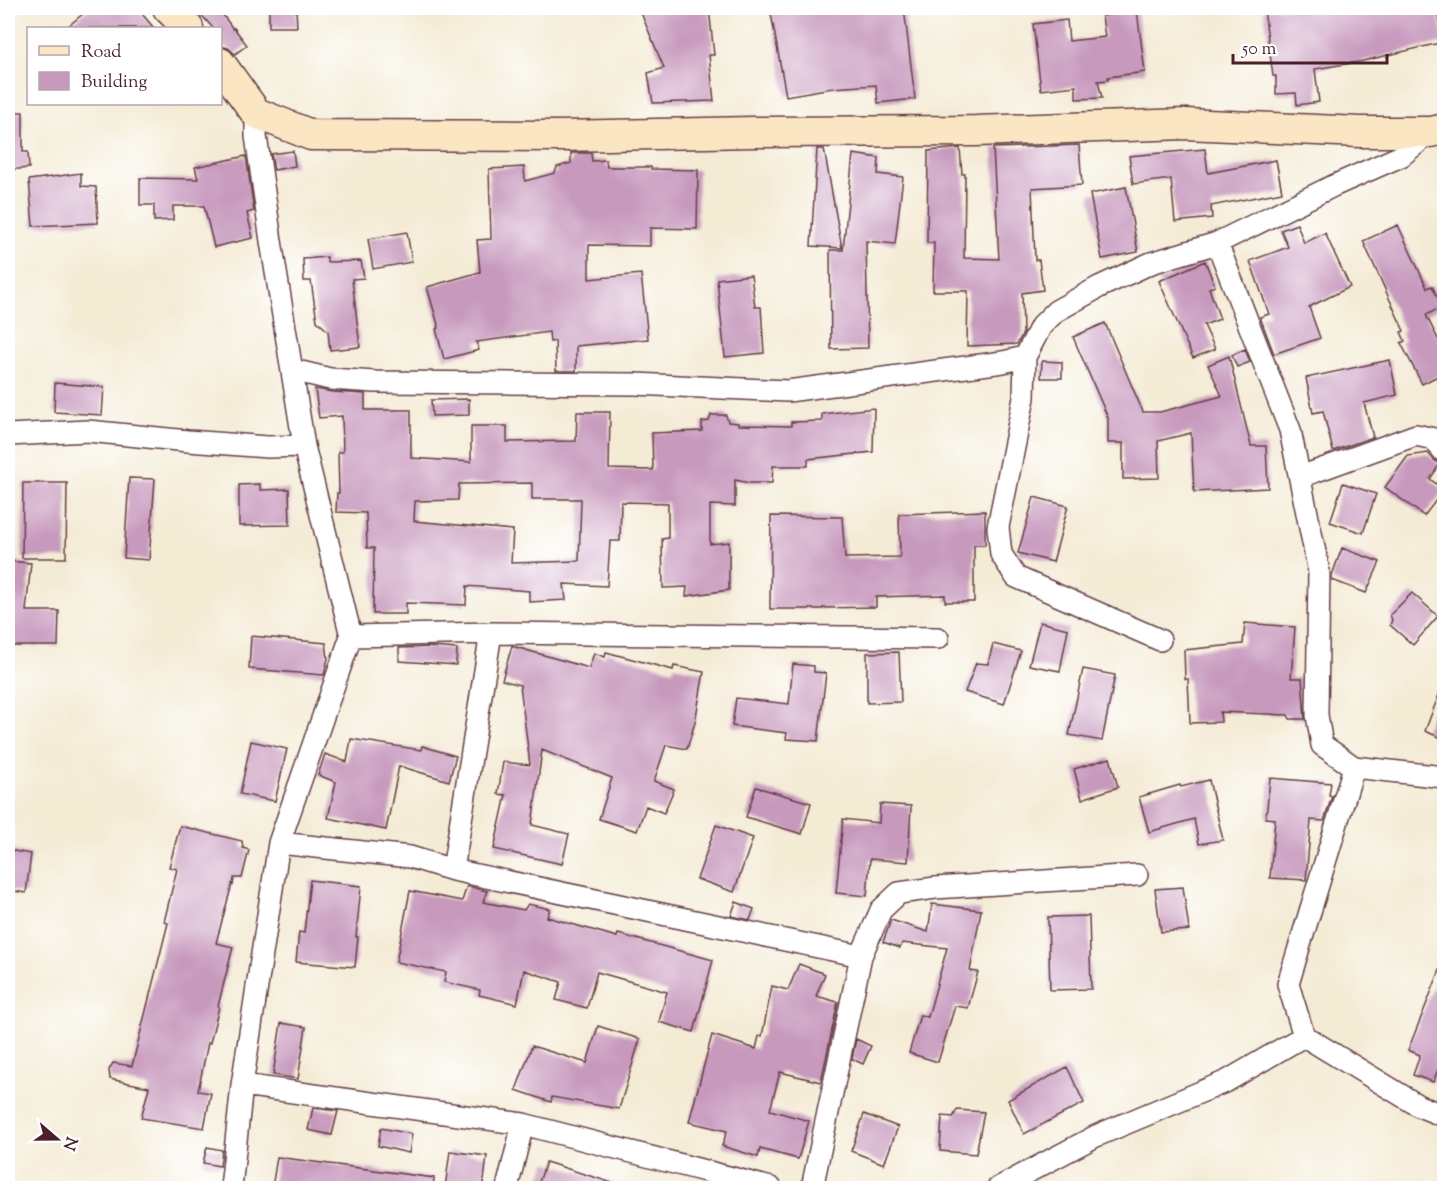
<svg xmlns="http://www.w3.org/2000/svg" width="1452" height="1196" viewBox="0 0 1452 1196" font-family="'Sorts Mill Goudy',serif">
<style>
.building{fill:#c799bd;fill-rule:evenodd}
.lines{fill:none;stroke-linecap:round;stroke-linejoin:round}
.street-casing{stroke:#643e44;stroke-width:24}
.secondary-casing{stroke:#643e44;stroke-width:33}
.street{stroke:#fff;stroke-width:21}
.secondary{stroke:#fbe6c4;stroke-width:30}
</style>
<rect width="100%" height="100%" fill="#fff"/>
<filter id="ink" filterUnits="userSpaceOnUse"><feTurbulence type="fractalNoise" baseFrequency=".0167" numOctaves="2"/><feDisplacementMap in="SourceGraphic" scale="12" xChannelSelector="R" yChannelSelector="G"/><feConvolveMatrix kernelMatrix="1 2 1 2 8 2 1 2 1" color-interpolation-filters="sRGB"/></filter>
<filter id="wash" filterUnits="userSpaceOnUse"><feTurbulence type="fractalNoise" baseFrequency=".008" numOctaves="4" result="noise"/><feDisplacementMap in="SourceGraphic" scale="24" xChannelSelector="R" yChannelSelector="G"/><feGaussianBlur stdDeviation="1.35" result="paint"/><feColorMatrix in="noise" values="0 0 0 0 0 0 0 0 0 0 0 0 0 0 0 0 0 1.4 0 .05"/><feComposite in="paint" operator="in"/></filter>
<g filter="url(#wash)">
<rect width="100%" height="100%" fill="#f4ebd5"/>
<g id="blocks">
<path class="building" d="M90 8H137L154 28H66Z
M195 8H218L233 29 234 28 247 45 235 54 228 48 220 46V28H213Z
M269 8H296L297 27H269Z
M639 8H709L714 55H709L714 101 653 103 648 73 664 68Z
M770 8H904L915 99 878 103 876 85 832 88 786 96Z
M1278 8H1299L1300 11 1317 8H1437L1444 42 1363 61 1315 69 1319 102 1297 105 1296 93 1276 94V76H1273L1264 10Z
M1137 11 1145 72 1108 77V80L1098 81 1102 98 1076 99V86L1041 90 1033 24 1067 20 1069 41 1105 37 1102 16Z
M8 112H23V152H28L29 168 8 170Z
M1079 145 1082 185 1032 188 1035 260H1039L1043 290 1022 293 1023 333 1017 344 967 346 968 291H933L934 243H927L928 151 960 148 962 174H965L964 258 999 259 993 148Z
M817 149H824L842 248 811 246Z
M1205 149 1208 173 1276 160 1282 192 1211 206 1212 218 1175 222 1171 179 1133 184 1129 156Z
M293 151 295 166 274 170 271 154Z
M571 153H591L592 161 606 160 607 167H651V169L698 170 697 229 650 228V246L589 245V279L641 274 648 339 576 346V371H556L555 341 550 342 549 332 476 342 479 350 444 359 436 329 439 328 427 287 480 272 477 240 491 239 489 169 524 167 525 181 555 173 557 167 571 163Z
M853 154 879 158 878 174 903 177 895 244 866 241 868 348 831 349 830 250H843Z
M246 156 254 211 247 213 253 238 214 247 204 206H173V220L154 221V205H140V178L198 179 195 167Z
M81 173V186L96 187 98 223 33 226 29 180Z
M1126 187 1138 252 1102 259 1090 194Z
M1297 224 1304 243 1325 233 1350 287 1309 307 1320 338 1274 354 1260 317 1269 314 1250 261 1288 247 1281 230Z
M1398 225 1427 288 1432 286 1442 307 1426 315 1444 351V373L1422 384 1401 343 1405 341 1401 332 1404 331 1363 241Z
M407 232 412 262 373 269 368 239Z
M327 257V262L361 261 364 278 352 279 360 347 330 350 328 331 317 321 311 281H304L303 259Z
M1205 261 1215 286 1209 288 1220 319 1204 325 1215 349 1193 358 1159 281Z
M751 275 755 307H761L764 353 725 357 717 279Z
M1105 323 1143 412H1160L1222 396 1208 365 1229 356 1251 446H1266L1268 488 1194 492 1191 433 1158 441 1159 478 1123 479V443H1108V418L1073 337Z
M1245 349 1250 362 1237 367 1232 355Z
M1390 360 1397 395 1364 403 1373 437 1333 451 1323 411 1313 413 1306 378Z
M1042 361 1062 362V378H1041Z
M55 383 104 387 102 415 54 412Z
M315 389 332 392 365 394V410H411V458L471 462V426H507V442L576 441 577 412H610L609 469 653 470 652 433 702 431V422L709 421 711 415H726L728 422 738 423V425L791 426V422L822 421V414L874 408 873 452 808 459V466H773L772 483H749L735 480V506L710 505V544L729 542V590L686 596 687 587 663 588 662 539 668 538V503L621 502 620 541H610L607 586 564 584 566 600 529 602V591L467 586 466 605 406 603V614H373L374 548H367L366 513 336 512 337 493H339L338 452H343L342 416 319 418ZM532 483V499H581L579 561 511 563 513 530 414 521 415 501 458 500 459 484Z
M469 399V415L432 416 431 400Z
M1428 453 1434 460 1440 464 1430 479 1444 490 1424 516 1385 487 1408 456Z
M129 478 155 479 149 560 124 558Z
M23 483H67L66 558H22Z
M1343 483 1376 494 1363 533 1330 522Z
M260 484V490L289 489 290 525 239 526V485Z
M1034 497 1068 506 1053 562 1018 553Z
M985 511V545H974V602H945V595L876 597V607L823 608V609H770L771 516 842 517 845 558 900 557 899 514Z
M1342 548 1380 562 1366 593 1332 580V575Z
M8 561 31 563 26 611H59L58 646H8L9 591H8Z
M1412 593 1438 616 1413 645 1390 625 1392 620 1390 615Z
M1040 622 1068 629 1060 671 1029 665Z
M1245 623 1295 627 1291 678H1302L1305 719H1290L1288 715 1220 712 1221 722 1190 723 1188 679H1185L1184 650 1243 644Z
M251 636 326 643 328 658 324 675 249 669Z
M993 644 1021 651 1004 704 965 692 976 663 988 664Z
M512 646 589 668 594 653 605 657 606 652 673 670 674 666 704 672 695 722 687 749 666 745 654 781 674 789 664 813 646 806 637 831 599 819 612 778 542 750 532 825 569 834 562 864 494 849 506 795 498 794 503 762 530 765 520 685 502 680Z
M432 647 457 649 456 665 399 661V648Z
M899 652 901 702 867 703V653Z
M793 664 814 666V672L826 673 818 741 786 739 787 733 732 726 736 698 789 704Z
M1083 669 1115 675 1102 741 1069 735Z
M1443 684 1444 685V739L1425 731Z
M351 739 421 750 422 746 456 756 449 781 399 766 386 830 328 818 336 782 318 775 325 754 347 762Z
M251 741 287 749 275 801 240 794Z
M1110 758 1118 787 1082 799 1074 769Z
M1270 778 1331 783 1329 795 1332 796 1324 821 1311 820 1306 880 1270 878 1275 819 1266 818Z
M1209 780 1223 840 1199 844 1194 819 1149 832 1139 797 1180 785 1181 787Z
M756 787 811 803 802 834 746 817Z
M880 804 911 806 908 862 870 859 867 896 836 893 843 819 879 823Z
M716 825 753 838 734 892 697 879Z
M180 826 242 841 243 848 249 850 242 878H234L233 885 232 884 216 943 233 947 218 1006 219 1007 210 1043H208L198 1091 211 1093 204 1128 141 1118 149 1087 110 1079 109 1070 113 1063 132 1066 168 923 164 922 177 869 169 867Z
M8 850 31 854 26 893 8 890Z
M310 880 361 886 356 937H358L355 967 296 962 299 932 304 933Z
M467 886 487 891 483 902 524 910 528 904 550 909 547 917 617 937 618 934 713 960 694 1032 659 1022 667 992 597 972 587 1008 556 1000 561 982 524 970 517 1004 479 995 480 990 444 982 446 972 396 962 410 891 462 901Z
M1183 887 1189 930 1161 932 1155 889Z
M736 902 754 909 750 920 731 916Z
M932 904 981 910 970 971 978 972 968 1008 955 1006 938 1062 909 1053 920 1015 928 1017 947 948 902 943 900 948 883 942 891 920 928 932Z
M1089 916 1091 989 1050 990 1048 917Z
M1444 960V1055L1433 1082 1413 1075 1420 1055 1408 1050Z
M799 964 825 974 816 996 838 1002 821 1082 780 1072 770 1110 809 1121 798 1159 760 1149 758 1157 722 1146 727 1131 689 1122 712 1035 756 1049 759 1036H762L772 986 788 990Z
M281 1023 306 1027 298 1079 273 1075Z
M598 1026 640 1039 619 1109 552 1097 551 1102 516 1090 532 1046 587 1063Z
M856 1039 871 1046 863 1064 852 1059Z
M1067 1067 1084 1103 1024 1134 1008 1100Z
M313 1108 338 1111 332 1135 308 1130Z
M957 1110 984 1112 976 1154 940 1151 942 1116 953 1117Z
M864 1114 898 1127 884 1164 851 1151Z
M381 1128 412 1134 409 1153 378 1146Z
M207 1147 222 1150 220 1166 203 1163Z
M450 1151 487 1156 483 1188H445Z
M277 1157 434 1178 433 1188H272Z
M546 1162 619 1185V1188H537Z"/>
</g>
</g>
<g filter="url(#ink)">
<use href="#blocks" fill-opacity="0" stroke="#643e44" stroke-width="1.5"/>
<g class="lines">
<g class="street-casing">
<path id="street" d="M1217 243 1290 430 1319 572 1317 715 1322 745 1354 767 1444 777
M1025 357 1024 398 998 527 1001 554 1016 577 1160 640
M293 370 330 379 375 382 635 384 788 391 1003 362 1025 357 1041 326 1056 311 1099 287 1151 263 1217 243 1333 186 1401 156 1431 132
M8 435 88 431 188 441 268 447 304 446
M1300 477 1416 435 1434 439 1444 452
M351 636 491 633 938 638
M1354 767 1288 984 1304 1036 1419 1106 1444 1116
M279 843 410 857 453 870 861 956
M453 870 491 633
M242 1085 523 1124 771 1188
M231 1188 242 1085 279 843 351 636 304 446 271 241 256 136V113
M507 1188 523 1124
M812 1188 861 956 881 910 899 893 935 888 1137 875
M998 1188 1096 1136 1227 1081 1304 1036"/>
</g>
<g class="secondary-casing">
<path id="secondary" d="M168 8 188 28
M220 63 256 113 311 135 561 136 752 132 976 131 1186 124 1360 132H1431L1444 129"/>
</g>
<use href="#street" class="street"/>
<use href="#secondary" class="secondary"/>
</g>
</g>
<rect width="1452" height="1196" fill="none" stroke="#fff" stroke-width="30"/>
<rect x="27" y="27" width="195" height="78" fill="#ffffff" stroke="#b7a5aa" stroke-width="1.5"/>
<rect x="39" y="46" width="30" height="9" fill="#fbe6c4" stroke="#b7a5aa" stroke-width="1.5"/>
<text x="81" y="57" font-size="18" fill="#4a1f2b">Road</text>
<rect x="39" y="72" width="30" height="18" fill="#c799bd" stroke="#b7a5aa" stroke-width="1.5"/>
<text x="81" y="87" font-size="18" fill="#4a1f2b">Building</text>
<g transform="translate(57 1139) rotate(110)" stroke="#ffffff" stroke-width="4.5" paint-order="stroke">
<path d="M0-4.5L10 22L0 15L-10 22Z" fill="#4a1f2b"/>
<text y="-9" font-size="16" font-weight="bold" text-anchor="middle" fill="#4a1f2b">N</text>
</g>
<path d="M1233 54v9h154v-9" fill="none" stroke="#4a1f2b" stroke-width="3"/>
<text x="1242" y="54" font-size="18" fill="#4a1f2b" stroke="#ffffff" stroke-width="4.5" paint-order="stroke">50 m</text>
</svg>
